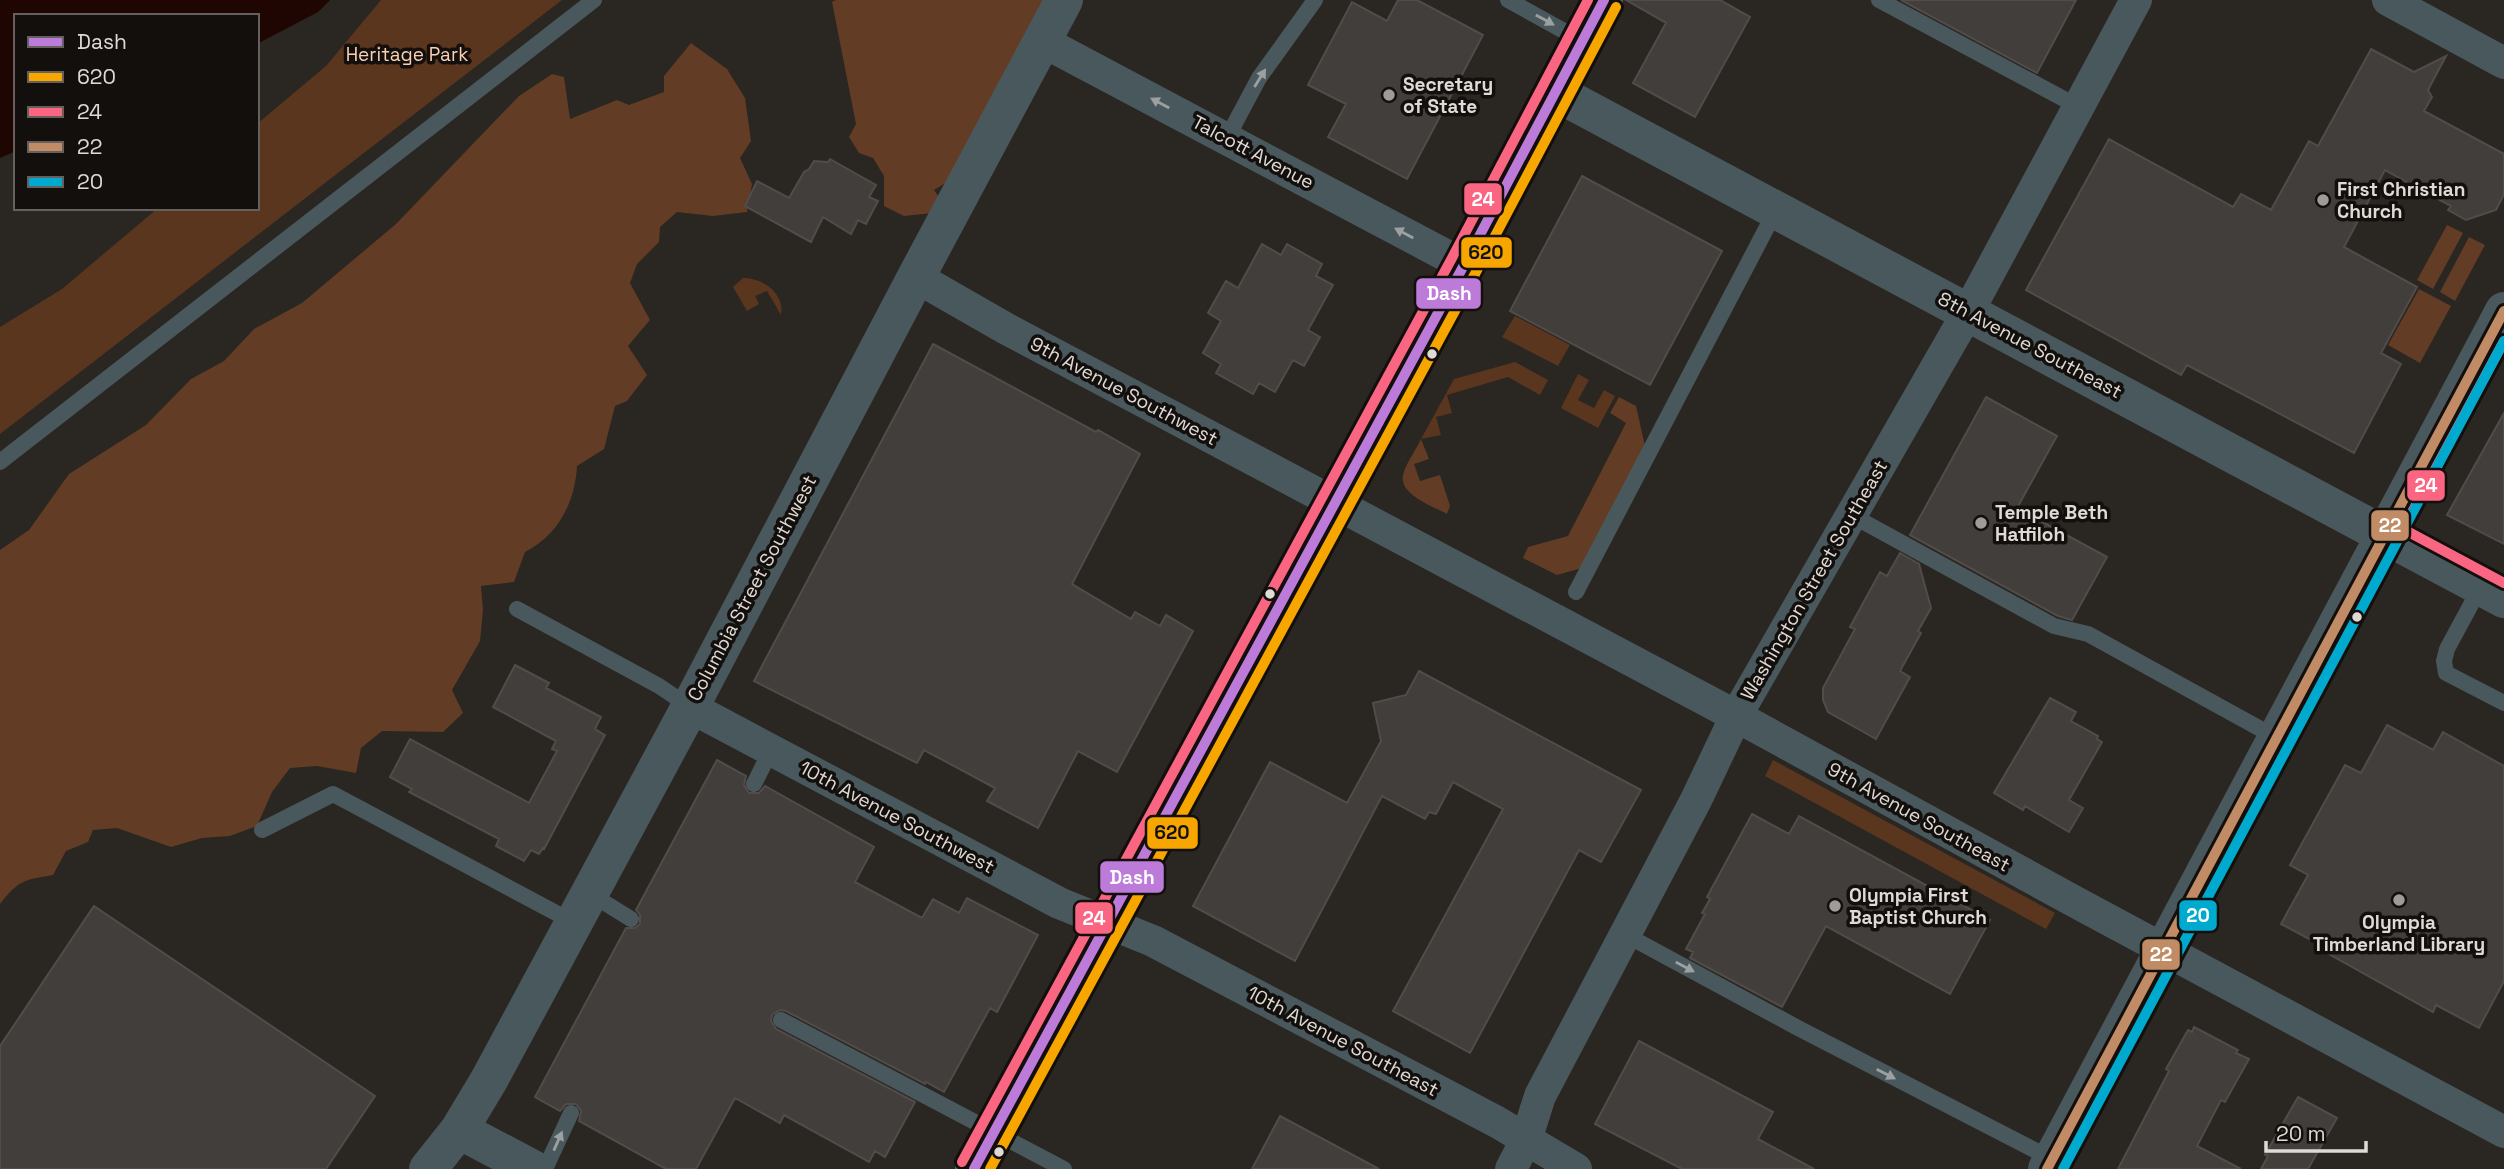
<svg xmlns="http://www.w3.org/2000/svg" width="2504" height="1169" viewBox="0 0 2504 1169" font-family="'Space Grotesk',sans-serif">
<style>
.green{fill:#5a361f}
.forest{fill:#623c24}
.water{fill:#1f0603}
.building{fill:#423e3c;stroke:#514c49;stroke-width:2}
.lines{fill:none;stroke-linecap:round;stroke-linejoin:round}
.service{stroke:#49585d;stroke-width:16}
.minor{stroke:#49585d;stroke-width:32}
.tertiary{stroke:#49585d;stroke-width:38}
.primary{stroke:#4d6064;stroke-width:38}
.bus-1-casing{stroke:#130f0c;stroke-width:16}
.bus-2-casing{stroke:#130f0c;stroke-width:16}
.bus-3-casing{stroke:#130f0c;stroke-width:16}
.bus-4-casing{stroke:#130f0c;stroke-width:16}
.bus-5-casing{stroke:#130f0c;stroke-width:16}
.bus-1{stroke:#bd7bd9;stroke-width:10}
.bus-2{stroke:#f7a600;stroke-width:10}
.bus-3{stroke:#fa6682;stroke-width:10}
.bus-4{stroke:#c18c65;stroke-width:10}
.bus-5{stroke:#00a9ce;stroke-width:10}
.oneway{fill:#9ca0a0}
.poi-dot{fill:#a09b97;stroke:#130f0c;stroke-width:2.5}
.bus-dot{fill:#e0dad6;stroke:#130f0c;stroke-width:2.5}
.labels{text-anchor:middle;dominant-baseline:central;stroke-width:7;stroke-linejoin:round;paint-order:stroke}
.park-label{font-size:19px;fill:#fbcfb4;stroke:#130f0c}
.poi-label{font-size:19px;font-weight:bold;fill:#e0dad6;stroke:#130f0c;text-anchor:start}
.street-label{font-size:19px;fill:#e0dad6;stroke:#130f0c}
.line-badge{stroke:#130f0c;stroke-width:2.5}
.badge-label{font-size:19px;text-anchor:middle;font-weight:bold;fill:#fff}
.pale-badge-label{font-size:19px;text-anchor:middle;font-weight:bold;fill:#111}
</style>
<rect width="100%" height="100%" fill="#2a2622"/>
<path class="green" d="M381 0H562L0 434V327L62 289 158 208H257V124L326 66Z
M743 278C764 278 785 294 781 315L767 291 755 296 759 304 747 311 733 287Z
M1515 316 1570 345 1558 366 1502 337Z
M1515 362 1548 380 1540 395 1508 377 1447 395 1452 413 1436 417 1441 435 1421 439 1454 379Z
M1578 374 1589 380 1578 400 1594 408 1604 390 1615 396 1598 428 1561 408Z
M1773 760 2055 913 2046 929 1765 776Z"/>
<path class="forest" d="M836 0H1059L954 178 934 190 941 200 933 213 904 216 884 206V176L873 158 859 153 849 137 856 124 832 2Z
M691 43 727 69 745 98 751 141 740 158 752 184 747 212 713 216 677 212 660 227 659 242 637 264 630 283 650 320 628 346 647 375 627 401 615 406 604 449 577 466C575 503 558 535 525 552L514 582 481 586 483 610 480 641 452 690 463 713 443 732 382 731 361 748 356 773 317 766 290 768 272 792 257 826 230 836 202 838 171 847 117 828 93 830 88 842 66 851 53 875C24 880 19 880 0 904V550L29 530 69 474 146 425 191 379 224 361 254 329 302 303 396 224 519 96 552 74 564 77 570 119 617 100 629 105 664 92V76Z
M2447 225 2463 233 2433 289 2417 280Z
M2469 237 2485 245 2455 301 2440 292Z
M2419 289 2451 306 2420 363 2388 345Z
M1619 397 1636 406 1645 446 1582 568 1557 575 1523 558 1528 547 1568 536 1626 423 1610 413Z
M1421 439 1429 459 1414 464 1420 481 1440 475 1450 506 1447 514C1433 506 1399 495 1403 475 1406 463 1416 450 1421 439Z"/>
<path class="water" d="M0 0H330L318 12 257 44V16H16V151L0 158Z"/>
<path class="building" d="M1398 0H1417L1483 35 1407 179 1328 137 1346 104 1308 85 1352 2 1387 21Z
M1626 0H1720L1750 17 1695 117 1633 83 1666 23Z
M1901 0H2076L2037 73Z
M2371 49 2414 72 2446 56 2428 90 2432 97 2424 111 2504 154V194L2496 210 2466 220 2448 210 2451 206 2385 170 2344 247 2417 287 2381 353 2401 364 2354 453 2187 365 2181 375 2026 290 2109 139 2233 207 2241 194 2271 210 2309 141 2318 146Z
M830 159 876 185 869 197 878 201 866 224 858 220 851 234 823 217 811 242 745 206 757 181 789 198 804 172 809 169 814 161 828 162Z
M1582 176 1722 251 1650 385 1510 311Z
M1262 244 1281 255 1287 244 1322 264 1316 276 1333 285 1308 330 1320 337 1304 366 1293 360 1275 392 1259 383 1253 394 1216 373 1221 364 1203 353 1221 321 1208 313 1226 281 1238 288Z
M933 344 1096 432 1098 430 1140 454 1072 584 1131 619 1135 612 1160 626 1166 615 1193 631 1117 772 1078 751 1038 828 987 801 995 788 924 750 917 763 754 681Z
M1986 397 2057 436 2017 508 2107 557 2072 620 2058 616 1910 535Z
M2504 413V544L2447 515Z
M1900 553 1919 564 1931 608 1918 631 1921 633 1900 671 1910 677 1876 739 1828 712 1823 700V688L1855 629 1850 627 1880 572 1887 576Z
M515 665 549 683 546 688 601 717 595 729 605 735 544 849 543 848 539 854 531 850 524 861 496 846 499 839 409 792 412 789 390 777 410 739 529 803 557 751 552 749 556 741 493 707Z
M1419 671 1641 790 1601 862 1579 850 1470 1053 1393 1011 1503 809 1453 782 1436 814 1429 812 1425 819 1382 796 1295 961 1193 906 1270 762 1347 803 1381 741 1373 703 1406 695Z
M2050 698 2076 712 2071 721 2098 736 2097 739 2102 742 2069 800 2083 808 2069 832 2025 806 2023 810 1994 793Z
M2387 725 2433 750 2443 732 2504 766V981L2479 1028 2436 1005 2433 1012 2327 953 2328 949 2281 924 2308 875 2290 865 2345 765 2361 773Z
M717 760 746 776 744 785 749 793H759L765 786 874 847 855 882 922 918 933 899 959 913 967 898 1038 935 997 1012 990 1008 944 1092 926 1082 925 1084 786 1011 780 1010 772 1015 771 1021 776 1029 915 1102 885 1157 875 1151 869 1162 784 1115 780 1123 735 1098 696 1169H666L579 1121 581 1111 576 1104H566L560 1111 535 1097 626 928H635L640 924V915L636 910Z
M1752 814 1789 834 1799 816 1990 920 1950 994 1826 926 1782 1007 1690 958 1693 952 1686 949 1705 914 1702 913 1710 899 1707 897Z
M94 906 375 1096 326 1169H0V1046Z
M2194 1027 2238 1050 2236 1053 2249 1059 2225 1102 2221 1100 2197 1146 2241 1169H2118L2169 1071 2166 1069 2188 1030 2192 1032Z
M1639 1041 1773 1112 1758 1139 1814 1169H1682L1595 1124Z
M2298 1097 2337 1118 2308 1169H2261L2268 1156 2265 1155Z
M1280 1116 1379 1169H1252Z"/>
<g class="lines">
<path class="service" d="M1508 0 1582 41
M1879 0 2077 106
M1227 138 1259 78 1315 0
M0 462 594 0
M1851 515 2054 626 2088 634 2277 738
M2481 586 2447 649 2444 661 2446 673 2504 703
M1576 592 1776 210
M517 609 659 686 690 707
M754 784 771 750
M262 830 333 794 573 922
M589 893 631 919
M1626 935 1798 1028 2052 1159
M781 1020 1064 1169
M545 1169 571 1113"/>
<path class="minor" d="M2388 0 2504 63
M1042 41 1464 265
M916 277 1005 328 1736 716 2081 905 2504 1132
M690 707 1059 903 1153 941 1497 1122 1576 1169
M1511 1169 1526 1140 1540 1096 1696 800 1736 716 1968 312 2136 0"/>
<path class="tertiary" d="M1555 92 2504 599
M459 1130 533 1169
M428 1169 459 1130 489 1080 690 707 916 277 1064 0
M2047 1169 2504 311"/>
<path class="primary" d="M974 1169 1106 922 1464 265 1604 0"/>
<g class="bus-1-casing">
<path id="bus-1" d="M974 1169 1464 265 1604 0"/>
</g>
<g class="bus-2-casing">
<path id="bus-2" d="M990 1169 1476 272 1616 7"/>
</g>
<g class="bus-3-casing">
<path id="bus-3" d="M2504 341 2403 529 2504 583
M962 1162 1452 258 1588 0"/>
</g>
<g class="bus-4-casing">
<path id="bus-4" d="M2047 1169 2504 311"/>
</g>
<g class="bus-5-casing">
<path id="bus-5" d="M2063 1169 2504 341"/>
</g>
<use href="#bus-1" class="bus-1"/>
<use href="#bus-2" class="bus-2"/>
<use href="#bus-3" class="bus-3"/>
<use href="#bus-4" class="bus-4"/>
<use href="#bus-5" class="bus-5"/>
</g>
<defs><path id="oneway-solid" d="M-6-.8H1V-3.2L6.5 0L1 3.2V.8H-6Z" transform="scale(1.75)"/></defs>
<g class="oneway">
<use href="#oneway-solid" transform="translate(1545 20) rotate(29)"/>
<use href="#oneway-solid" transform="translate(1260 78) rotate(-58)"/>
<use href="#oneway-solid" transform="translate(1160 103) rotate(-152)"/>
<use href="#oneway-solid" transform="translate(1404 233) rotate(-152)"/>
<use href="#oneway-solid" transform="translate(1685 967) rotate(28)"/>
<use href="#oneway-solid" transform="translate(1886 1074) rotate(27)"/>
<use href="#oneway-solid" transform="translate(558 1141) rotate(-66)"/>
</g>
<g class="poi-dot">
<circle cx="1389" cy="95" r="7"/>
<circle cx="2323" cy="200" r="7"/>
<circle cx="1981" cy="523" r="7"/>
<circle cx="2399" cy="900" r="7"/>
<circle cx="1835" cy="906" r="7"/>
</g>
<g class="bus-dot">
<circle cx="1432" cy="354" r="6"/>
<circle cx="1270" cy="594" r="6"/>
<circle cx="2357" cy="617" r="6"/>
<circle cx="999" cy="1152" r="6"/>
</g>
<g class="labels">
<g class="park-label">
<text x="407" y="54">Heritage Park</text>
</g>
<g class="poi-label">
<text x="1403" y="84">Secretary<tspan x="1403" dy="22">of State</tspan></text>
<text x="2337" y="189">First Christian<tspan x="2337" dy="22">Church</tspan></text>
<text x="1995" y="512">Temple Beth<tspan x="1995" dy="22">Hatfiloh</tspan></text>
<text x="1849" y="895">Olympia First<tspan x="1849" dy="22">Baptist Church</tspan></text>
<text x="2399" y="922" text-anchor="middle">Olympia<tspan x="2399" dy="22">Timberland Library</tspan></text>
</g>
<g class="street-label">
<text transform="translate(1253 152) rotate(28)">Talcott Avenue</text>
<text transform="translate(2030 345) rotate(28)">8th Avenue Southeast</text>
<text transform="translate(1124 391) rotate(28)">9th Avenue Southwest</text>
<text transform="translate(1814 580) rotate(-60)">Washington Street Southeast</text>
<text transform="translate(752 588) rotate(-62)">Columbia Street Southwest</text>
<text transform="translate(897 817) rotate(28)">10th Avenue Southwest</text>
<text transform="translate(1919 817) rotate(29)">9th Avenue Southeast</text>
<text transform="translate(1343 1041) rotate(28)">10th Avenue Southeast</text>
</g>
</g>
<g class="line-badge">
<rect x="1463" y="182" width="40" height="34" rx="7" fill="#fa6682"/>
<rect x="1460" y="236" width="53" height="33" rx="7" fill="#f7a600"/>
<rect x="1415" y="277" width="67" height="33" rx="7" fill="#bd7bd9"/>
<rect x="2406" y="469" width="40" height="33" rx="7" fill="#fa6682"/>
<rect x="2370" y="509" width="40" height="33" rx="7" fill="#c18c65"/>
<rect x="1146" y="816" width="53" height="34" rx="7" fill="#f7a600"/>
<rect x="1099" y="860" width="66" height="34" rx="7" fill="#bd7bd9"/>
<rect x="2178" y="899" width="40" height="33" rx="7" fill="#00a9ce"/>
<rect x="1074" y="901" width="40" height="34" rx="7" fill="#fa6682"/>
<rect x="2141" y="938" width="40" height="33" rx="7" fill="#c18c65"/>
</g>
<g class="badge-label">
<text x="1483" y="206">24</text>
<text x="1449" y="300">Dash</text>
<text x="2426" y="492">24</text>
<text x="2390" y="532">22</text>
<text x="1132" y="884">Dash</text>
<text x="2198" y="922">20</text>
<text x="1094" y="925">24</text>
<text x="2161" y="961">22</text>
</g>
<g class="pale-badge-label">
<text x="1486" y="259">620</text>
<text x="1172" y="839">620</text>
</g>
<rect x="14" y="14" width="245" height="196" fill="#130f0c" stroke="#65605d" stroke-width="2"/>
<rect x="28" y="37" width="35" height="10" fill="#bd7bd9" stroke="#65605d" stroke-width="2"/>
<text x="77" y="49" font-size="21" fill="#e0dad6">Dash</text>
<rect x="28" y="72" width="35" height="10" fill="#f7a600" stroke="#65605d" stroke-width="2"/>
<text x="77" y="84" font-size="21" fill="#e0dad6">620</text>
<rect x="28" y="107" width="35" height="10" fill="#fa6682" stroke="#65605d" stroke-width="2"/>
<text x="77" y="119" font-size="21" fill="#e0dad6">24</text>
<rect x="28" y="142" width="35" height="10" fill="#c18c65" stroke="#65605d" stroke-width="2"/>
<text x="77" y="154" font-size="21" fill="#e0dad6">22</text>
<rect x="28" y="177" width="35" height="10" fill="#00a9ce" stroke="#65605d" stroke-width="2"/>
<text x="77" y="189" font-size="21" fill="#e0dad6">20</text>
<path d="M2266 1141v10h100v-10" fill="none" stroke="#e0dad6" stroke-width="3.5"/>
<text x="2276" y="1141" font-size="21" fill="#e0dad6" stroke="#130f0c" stroke-width="5" paint-order="stroke">20 m</text>
</svg>
